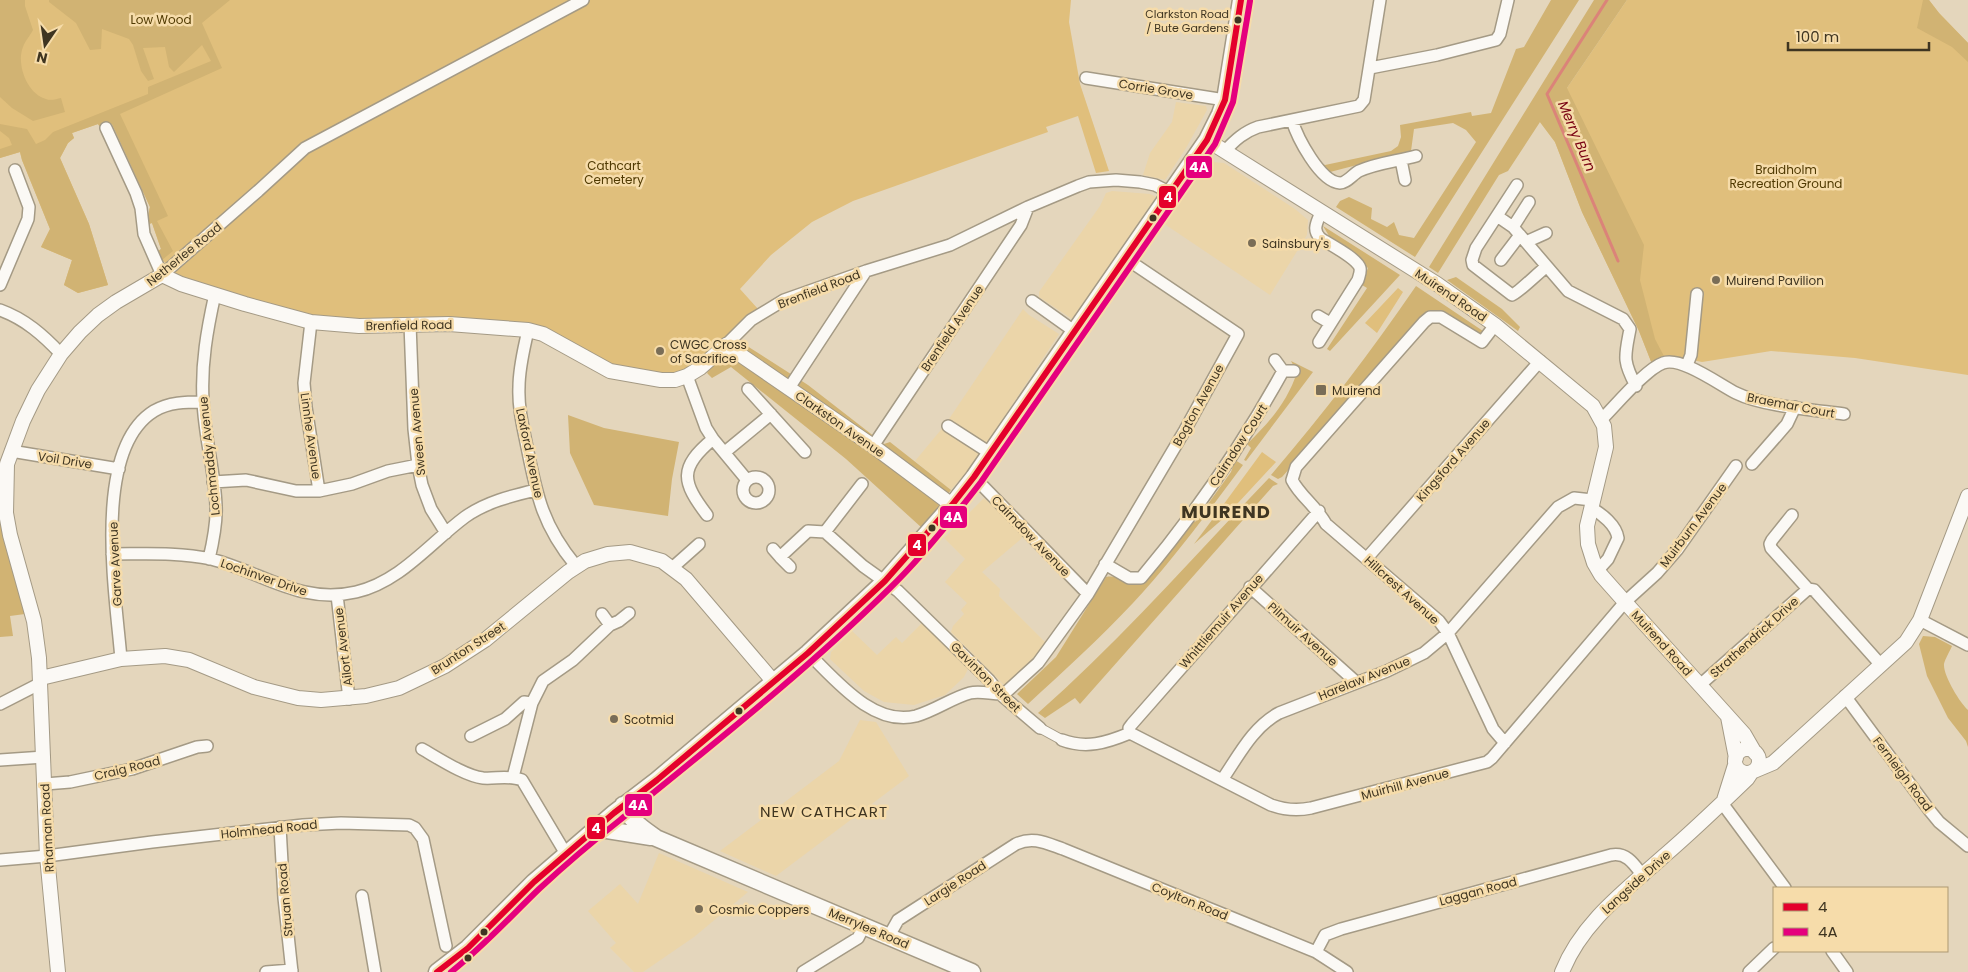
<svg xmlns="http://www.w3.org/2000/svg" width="1968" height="972" viewBox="0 0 1968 972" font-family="Poppins,sans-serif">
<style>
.built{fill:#ebd5a9}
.green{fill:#e0bf7c}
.forest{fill:#d1b373}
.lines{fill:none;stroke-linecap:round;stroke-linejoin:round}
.stream{stroke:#db8379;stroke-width:3}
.pedestrian-casing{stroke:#a49a85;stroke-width:11}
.minor-casing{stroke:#a49a85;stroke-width:14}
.tertiary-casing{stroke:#a49a85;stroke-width:16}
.secondary-casing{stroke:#a49a85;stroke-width:19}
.pedestrian{stroke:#fbf9f5;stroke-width:9}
.minor{stroke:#fbf9f5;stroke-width:11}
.tertiary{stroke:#fbf9f5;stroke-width:14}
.secondary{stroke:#fbf9f5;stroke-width:16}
.bus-1-casing{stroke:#f6dcaa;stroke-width:10}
.bus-2-casing{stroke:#f6dcaa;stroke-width:10}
.bus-1{stroke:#e4002b;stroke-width:6}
.bus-2{stroke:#e5007d;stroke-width:6}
.bus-dot{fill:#3f3521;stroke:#f6dcaa;stroke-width:2}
.poi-dot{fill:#796d57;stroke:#f6dcaa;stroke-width:2}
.labels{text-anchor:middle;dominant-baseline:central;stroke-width:5;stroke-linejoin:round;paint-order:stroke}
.bus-label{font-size:11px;fill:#3f3521;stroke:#f6dcaa;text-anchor:end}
.park-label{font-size:12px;fill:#503a02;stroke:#f6dcaa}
.street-label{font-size:12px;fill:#3f3521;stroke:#f6dcaa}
.poi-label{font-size:12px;fill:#3f3521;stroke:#f6dcaa;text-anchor:start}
.water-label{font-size:14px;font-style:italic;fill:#7a0414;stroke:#f6dcaa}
.quarter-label{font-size:15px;letter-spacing:1px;fill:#3f3521;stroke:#f6dcaa}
.district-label{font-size:18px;font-weight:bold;letter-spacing:1px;fill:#3f3521;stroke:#f6dcaa}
.line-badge{stroke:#f6dcaa;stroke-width:2}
.badge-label{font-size:14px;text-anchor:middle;font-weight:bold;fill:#fff}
</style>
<rect width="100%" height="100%" fill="#e4d6bc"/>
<path class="built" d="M1176 102 1206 106 1207 110 1186 148 1165 180 1143 175 1150 153 1172 122Z
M1213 162 1224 163 1295 209 1308 220 1307 235 1270 295 1163 223 1192 179 1205 167Z
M1112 191 1150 194 1156 197 1072 319 1039 297V292L1100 206 1106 193Z
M1023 309 1029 315 1059 334 971 467 951 490 915 461 945 425Z
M984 498 1024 534 1021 539 982 572 1000 589 999 596 1047 644 1005 686 951 632 953 626 964 614 961 610 967 603 945 582 965 559 944 538Z
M924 621 961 658 968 669 964 677 945 695 914 705 884 702 864 691 830 659 831 652 852 631 877 655 896 637 902 643Z
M860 720 876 722 909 776 776 876 720 851 839 761Z
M659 853 748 892 694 937 643 972H634L610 948 616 943 588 911 620 884 638 904Z"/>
<path class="green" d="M0 0H1071L1069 22 1080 84 1109 171 1096 173 1078 116 1046 127 1048 132 853 201 812 222 771 255 740 289 758 309 699 361 675 374 654 375 606 363 555 334 357 321 300 314 178 275 162 260 157 252 161 249 152 223 146 225 150 207 112 124 100 127 98 124 72 133 74 138 68 143 60 158 89 224 108 285 78 293 64 285 72 260 41 247 50 229 22 160 20 152 0 158Z
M1627 0H1929L1939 13 1968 43V375L1855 358 1771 351 1702 362 1677 357 1652 364 1639 331 1582 212 1555 142 1540 122 1567 88Z
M1398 288 1403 292 1377 333 1365 323Z
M1262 452 1276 462 1225 517 1218 512Z"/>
<path class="forest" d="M0 0H25V6L33 30C30 36 25 41 23 47 16 64 27 94 46 99 50 101 57 99 61 98L65 112 33 121 12 108 0 97Z
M49 0H230L202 23 222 68 120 114 168 216 157 221 173 251 162 260 157 252 161 249 152 223 146 225 150 207 112 124 100 127 98 124 72 133 74 138 68 143 60 158 89 224 108 285 78 293 64 285 72 260 41 247 50 229 22 160 20 152 0 158V149L12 145 9 138 0 131V124L27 129 36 144 45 140 53 132 148 94V87L211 61 202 45 174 72 169 67 165 47 143 48 154 79 148 81 141 71 133 45 129 39 102 29 101 49 90 50 76 23 49 2Z
M1551 0H1579L1415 257 1336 207 1340 201 1349 197 1372 208 1371 219 1387 227 1394 222 1399 235 1414 238 1476 142 1466 130 1453 123 1414 129 1411 151 1330 172 1319 162 1325 165 1391 151 1398 146 1401 137 1400 125 1471 112 1472 116 1491 113 1516 49 1524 47Z
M1594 0H1627L1567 88 1644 245 1640 280 1655 339 1666 360 1652 364 1639 331 1582 212 1555 142 1540 122 1508 171 1499 175 1438 273 1429 267Z
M1923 0H1929L1939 13 1968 43V62L1952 47 1917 28Z
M1323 226 1400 275 1330 351 1327 349 1367 288 1362 285 1368 268 1363 264 1334 244Z
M1456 277 1502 309 1520 327 1518 331 1447 280Z
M1416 286 1483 331 1478 335 1430 310 1282 477 1278 479 1271 475C1323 414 1371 352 1416 286Z
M744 344 808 385 884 444 890 442 951 490 922 528 846 459 731 367 712 378 707 373 722 352Z
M1291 361 1313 372 1246 461 1244 460 1251 448 1247 444C1269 423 1288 401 1297 372Z
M568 415 604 428 679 442 672 479 668 516 594 505 570 453Z
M1235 460 1243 465C1208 512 1173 560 1133 603 1100 638 1064 671 1028 704L1017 694 1056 657 1106 577C1124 573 1125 594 1148 579L1193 521 1195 522 1231 472Z
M1269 478 1278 484 1273 486 1080 704 1075 698 1045 718 1038 713C1121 640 1193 557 1269 478Z
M1218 512 1225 517 1194 544Z
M0 517 3 538 25 614 10 616 13 636 0 637Z
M1923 636 1935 637 1952 646C1950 651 1945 659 1944 664 1943 675 1960 703 1968 710V747L1966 741 1948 718 1927 676 1919 644Z"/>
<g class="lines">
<path class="stream" d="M1607 0 1547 94 1618 261"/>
<g class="pedestrian-casing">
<path id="pedestrian" d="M1040 728 1062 740"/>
</g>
<g class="minor-casing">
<path id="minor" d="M1370 68 1437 55 1496 40 1500 34 1508 0
M1086 78 1225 100
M1292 120C1297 137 1320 182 1340 183 1347 183 1353 174 1359 171 1376 163 1398 161 1416 156
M106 128 136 193 141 208 144 234 162 275 258 191 305 148 583 0
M1225 151C1235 140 1244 132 1258 127L1359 106 1364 100 1380 0
M1401 160 1405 180
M1517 185 1476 248 1472 260 1473 265 1512 295C1517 294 1539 272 1546 267
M1497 216 1513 227 1568 291 1623 319 1630 329C1625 356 1622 360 1636 386
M1513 227 1529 202
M1526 242 1546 233
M1501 260 1520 235
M0 285 28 219 29 207 15 170
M1032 301 1074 331
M0 310C25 319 43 335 61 354
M1318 316 1330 323
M311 322 304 383 306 407 319 491
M410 324 414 429 418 465 422 485 431 509 446 533
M1495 325 1482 342 1441 317H1430L1424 322 1296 467 1292 480C1300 496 1316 506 1326 524L1439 621 1448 633 1493 729 1505 743
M528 330C524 349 519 367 519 387 518 407 523 427 527 447 537 497 543 526 576 566
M1319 342 1358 280C1359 276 1361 272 1360 268 1357 258 1329 244 1320 238 1312 229 1317 223 1321 212
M726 345 751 320 784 300 866 271 950 245 1028 207 1078 186 1089 182 1116 180 1140 182 1155 185 1171 193
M1275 360 1283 371H1294
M1687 365 1691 355 1697 294
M687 376 706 428 713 439 747 480
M789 388 866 271
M748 389 805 452
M1602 419C1616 405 1646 369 1663 363 1681 356 1720 385 1736 393 1762 406 1814 410 1844 414
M948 426 990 453
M873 446 1021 225 1028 207
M11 451 119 469
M725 452 771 414
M1752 464 1787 424 1795 407
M743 490a13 13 0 1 1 26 0a13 13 0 1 1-26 0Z
M974 477 1088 594
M213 482 246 480 296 491H319L352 484 388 471 418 465
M862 484 825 532 863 566 898 591 989 680 1000 694 1040 728
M1591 508C1602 514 1616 525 1618 538L1608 559 1598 570
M707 515C682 482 678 468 713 439
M1792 515 1772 540 1770 544 1771 548 1808 589 1814 590 1881 665
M773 549 780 557 808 531 825 532
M112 554C145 554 179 552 211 559 262 572 300 605 356 592 400 582 430 543 465 517 486 502 511 496 536 490
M780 557 790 567
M1367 558 1540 361
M209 559C213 542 217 524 216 506 215 471 204 436 203 400 201 364 207 330 215 294
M1105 564 1129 578H1141C1195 514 1242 445 1283 371
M672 568 699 544
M1250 587 1356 682
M337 595 349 699
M602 614 610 625
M1920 620 1968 645
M808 653C835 679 873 727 916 716 936 710 952 698 970 693 981 690 993 695 1004 694L1038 663 1088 594 1185 430 1238 334 1125 258
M121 659C116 596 91 450 154 411 169 402 186 402 203 402
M1700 685 1808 589
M1845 696 1930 811 1939 822 1968 846
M0 704 41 683
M1130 733 1271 805C1285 810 1297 811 1311 808L1487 762 1492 758 1625 602 1657 573 1677 550 1736 466
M1130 733 1129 728 1132 724 1319 511
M471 736 505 719 524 702 532 703
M1062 740C1086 749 1106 743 1130 733
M422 749C438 758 465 776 483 778 496 779 509 775 522 780L566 854
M0 760 44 757
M513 777 532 703 543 681 573 660 610 625 619 621 629 613
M1222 780C1239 755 1253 727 1279 713L1387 671 1424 653 1448 633 1558 507 1574 498 1592 500
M45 784 70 782 132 769 197 747 207 746
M1722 803 1785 888
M280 827 284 898 292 972
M0 860 47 856 152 842 303 825 341 823 409 825 415 828 423 839 446 946
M362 896 375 972
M889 936 898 920 1016 844C1033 836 1046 843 1063 849L1316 952 1347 972
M1832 951 1847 972
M1316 952 1325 935 1341 929 1611 855C1627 852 1634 864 1643 876
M266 972 292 970
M803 972 858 938 864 926
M1749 972 1774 948"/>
</g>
<g class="tertiary-casing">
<path id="tertiary" d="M1207 140 1437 284 1495 325 1593 406 1604 426 1606 447 1587 526 1588 544 1594 563 1601 575 1625 602 1744 734 1755 753
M41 678 121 659 165 656 189 660 254 687 298 698 321 700 366 696 399 688 445 666 485 640 568 572 585 561 608 554 630 552 662 561 686 579 773 681
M1728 717 1736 758
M1735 761a12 12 0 1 1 24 0a12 12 0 1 1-24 0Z
M1754 771 1773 763 1906 642 1920 620 1968 496
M1724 800 1735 765
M58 972 47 856 39 658 34 621 10 535 6 513 7 464 23 421 38 390 61 354 80 332 98 315 116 302 162 275 181 284 245 304 311 322 359 326 449 324 528 330 543 334 610 371 661 380H675L687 376 700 368 726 345 873 446 952 505
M1562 972C1582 922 1626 890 1665 855 1693 831 1720 805 1747 779L1751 773"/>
</g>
<g class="secondary-casing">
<path id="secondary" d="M623 805C631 821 642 828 656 838L972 972
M594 830H607L651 837
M437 972 468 948 534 882 614 813 657 780 808 653 885 581 952 505 974 477 1207 140 1220 114 1225 100 1241 0"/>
</g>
<use href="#pedestrian" class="pedestrian"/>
<use href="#minor" class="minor"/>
<use href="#tertiary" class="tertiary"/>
<use href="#secondary" class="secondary"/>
<g class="bus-1-casing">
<path id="bus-1" d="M437 972 468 948 534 882 614 813 657 780 808 653 885 581 952 505 974 477 1207 140 1225 100 1241 0"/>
</g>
<g class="bus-2-casing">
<path id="bus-2" d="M451 972C483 947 510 917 539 889 565 865 592 842 620 820 712 745 805 672 890 588 922 557 954 517 981 482L1215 144 1233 102 1250 1"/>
</g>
<use href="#bus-1" class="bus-1"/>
<use href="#bus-2" class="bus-2"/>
</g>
<g class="bus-dot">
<circle cx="1238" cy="20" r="4.5"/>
<circle cx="1153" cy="218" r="4.5"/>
<circle cx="932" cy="528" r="4.5"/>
<circle cx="739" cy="711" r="4.5"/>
<circle cx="484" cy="932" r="4.5"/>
<circle cx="468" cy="958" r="4.5"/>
</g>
<g class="poi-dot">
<circle cx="1252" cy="243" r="5"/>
<circle cx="1716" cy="280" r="5"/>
<circle cx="660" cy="351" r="5"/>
<rect x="1315" y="384" width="12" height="12" rx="2.5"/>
<circle cx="614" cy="719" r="5"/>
<circle cx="699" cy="909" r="5"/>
</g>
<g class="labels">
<g class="bus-label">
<text x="1229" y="14">Clarkston Road<tspan x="1229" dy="14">/ Bute Gardens</tspan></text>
</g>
<g class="park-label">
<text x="161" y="19">Low Wood</text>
<text x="614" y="165">Cathcart<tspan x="614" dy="14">Cemetery</tspan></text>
<text x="1786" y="169">Braidholm<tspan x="1786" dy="14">Recreation Ground</tspan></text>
</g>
<g class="street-label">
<text transform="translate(1156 89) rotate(9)">Corrie Grove</text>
<text transform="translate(184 254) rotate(-39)">Netherlee Road</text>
<text transform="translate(819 289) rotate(-21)">Brenfield Road</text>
<text transform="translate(1451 295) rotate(34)">Muirend Road</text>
<text transform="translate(409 325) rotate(-1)">Brenfield Road</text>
<text transform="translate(952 328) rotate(-56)">Brenfield Avenue</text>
<text transform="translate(1198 405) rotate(-61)">Bogton Avenue</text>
<text transform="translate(1791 405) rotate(11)">Braemar Court</text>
<text transform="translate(840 424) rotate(35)">Clarkston Avenue</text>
<text transform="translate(417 432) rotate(-95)">Sween Avenue</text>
<text transform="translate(311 436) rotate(82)">Linnhe Avenue</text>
<text transform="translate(1238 445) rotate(-57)">Cairndow Court</text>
<text transform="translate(530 453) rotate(78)">Laxford Avenue</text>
<text transform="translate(209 456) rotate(-96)">Lochmaddy Avenue</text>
<text transform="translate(65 460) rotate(9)">Voil Drive</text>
<text transform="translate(1453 460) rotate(-49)">Kingsford Avenue</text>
<text transform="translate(1693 525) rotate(-53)">Muirburn Avenue</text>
<text transform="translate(1031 536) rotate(46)">Cairndow Avenue</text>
<text transform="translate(115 564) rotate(-93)">Garve Avenue</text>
<text transform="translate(264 577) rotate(19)">Lochinver Drive</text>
<text transform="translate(1402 590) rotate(42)">Hillcrest Avenue</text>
<text transform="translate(1221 621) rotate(-49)">Whittliemuir Avenue</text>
<text transform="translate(1303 634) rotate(42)">Pilmuir Avenue</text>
<text transform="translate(1754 637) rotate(-42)">Strathendrick Drive</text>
<text transform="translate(1662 643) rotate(48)">Muirend Road</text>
<text transform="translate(343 647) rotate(-97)">Ailort Avenue</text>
<text transform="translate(468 648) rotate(-33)">Brunton Street</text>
<text transform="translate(986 677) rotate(45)">Gavinton Street</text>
<text transform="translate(1364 678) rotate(-22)">Harelaw Avenue</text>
<text transform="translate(127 768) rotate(-14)">Craig Road</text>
<text transform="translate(1903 774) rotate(53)">Fernleigh Road</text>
<text transform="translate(1405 784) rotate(-15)">Muirhill Avenue</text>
<text transform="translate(47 828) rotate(-93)">Rhannan Road</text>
<text transform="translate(269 829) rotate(-6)">Holmhead Road</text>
<text transform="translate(1636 882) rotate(-42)">Langside Drive</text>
<text transform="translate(955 883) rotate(-33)">Largie Road</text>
<text transform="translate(1478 891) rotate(-15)">Laggan Road</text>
<text transform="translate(285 900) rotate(-95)">Struan Road</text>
<text transform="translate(1190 901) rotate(22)">Coylton Road</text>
<text transform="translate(869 928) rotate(23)">Merrylee Road</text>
</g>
<g class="poi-label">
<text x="1262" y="243">Sainsbury's</text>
<text x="1726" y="280">Muirend Pavilion</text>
<text x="670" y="344">CWGC Cross<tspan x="670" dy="14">of Sacrifice</tspan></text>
<text x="1332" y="390">Muirend</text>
<text x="624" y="719">Scotmid</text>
<text x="709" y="909">Cosmic Coppers</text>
</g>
<g class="water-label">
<text transform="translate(1577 136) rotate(67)">Merry Burn</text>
</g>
<g class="quarter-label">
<text x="824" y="811">NEW CATHCART</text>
</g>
<g class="district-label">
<text x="1226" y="511">MUIREND</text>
</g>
</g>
<g class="line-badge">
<rect x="1185" y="155" width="28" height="24" rx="5" fill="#e5007d"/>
<rect x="1158" y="185" width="19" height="24" rx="5" fill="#e4002b"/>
<rect x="939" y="505" width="29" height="24" rx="5" fill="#e5007d"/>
<rect x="907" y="533" width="20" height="24" rx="5" fill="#e4002b"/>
<rect x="624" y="793" width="29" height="24" rx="5" fill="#e5007d"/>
<rect x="586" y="816" width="20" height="24" rx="5" fill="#e4002b"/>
</g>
<g class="badge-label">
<text x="1199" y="172">4A</text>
<text x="1168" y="202">4</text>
<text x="953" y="522">4A</text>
<text x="917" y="550">4</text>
<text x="638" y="810">4A</text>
<text x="596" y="833">4</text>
</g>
<rect x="1773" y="887" width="175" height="65" fill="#f6dcaa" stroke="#ad9973"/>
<rect x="1783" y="903" width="25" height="8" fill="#e4002b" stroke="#ad9973"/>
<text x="1818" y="912" font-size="15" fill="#3f3521">4</text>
<rect x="1783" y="928" width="25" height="8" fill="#e5007d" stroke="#ad9973"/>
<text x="1818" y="937" font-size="15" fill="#3f3521">4A</text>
<g transform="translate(45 45) rotate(193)" stroke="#f6dcaa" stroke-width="4" paint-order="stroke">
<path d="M0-4L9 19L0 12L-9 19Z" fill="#3f3521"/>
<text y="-8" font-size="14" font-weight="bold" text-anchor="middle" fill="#3f3521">N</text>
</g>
<path d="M1788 42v8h141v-8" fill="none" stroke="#3f3521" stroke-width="2.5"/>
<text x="1796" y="42" font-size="15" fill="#3f3521" stroke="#f6dcaa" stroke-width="4" paint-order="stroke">100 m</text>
</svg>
